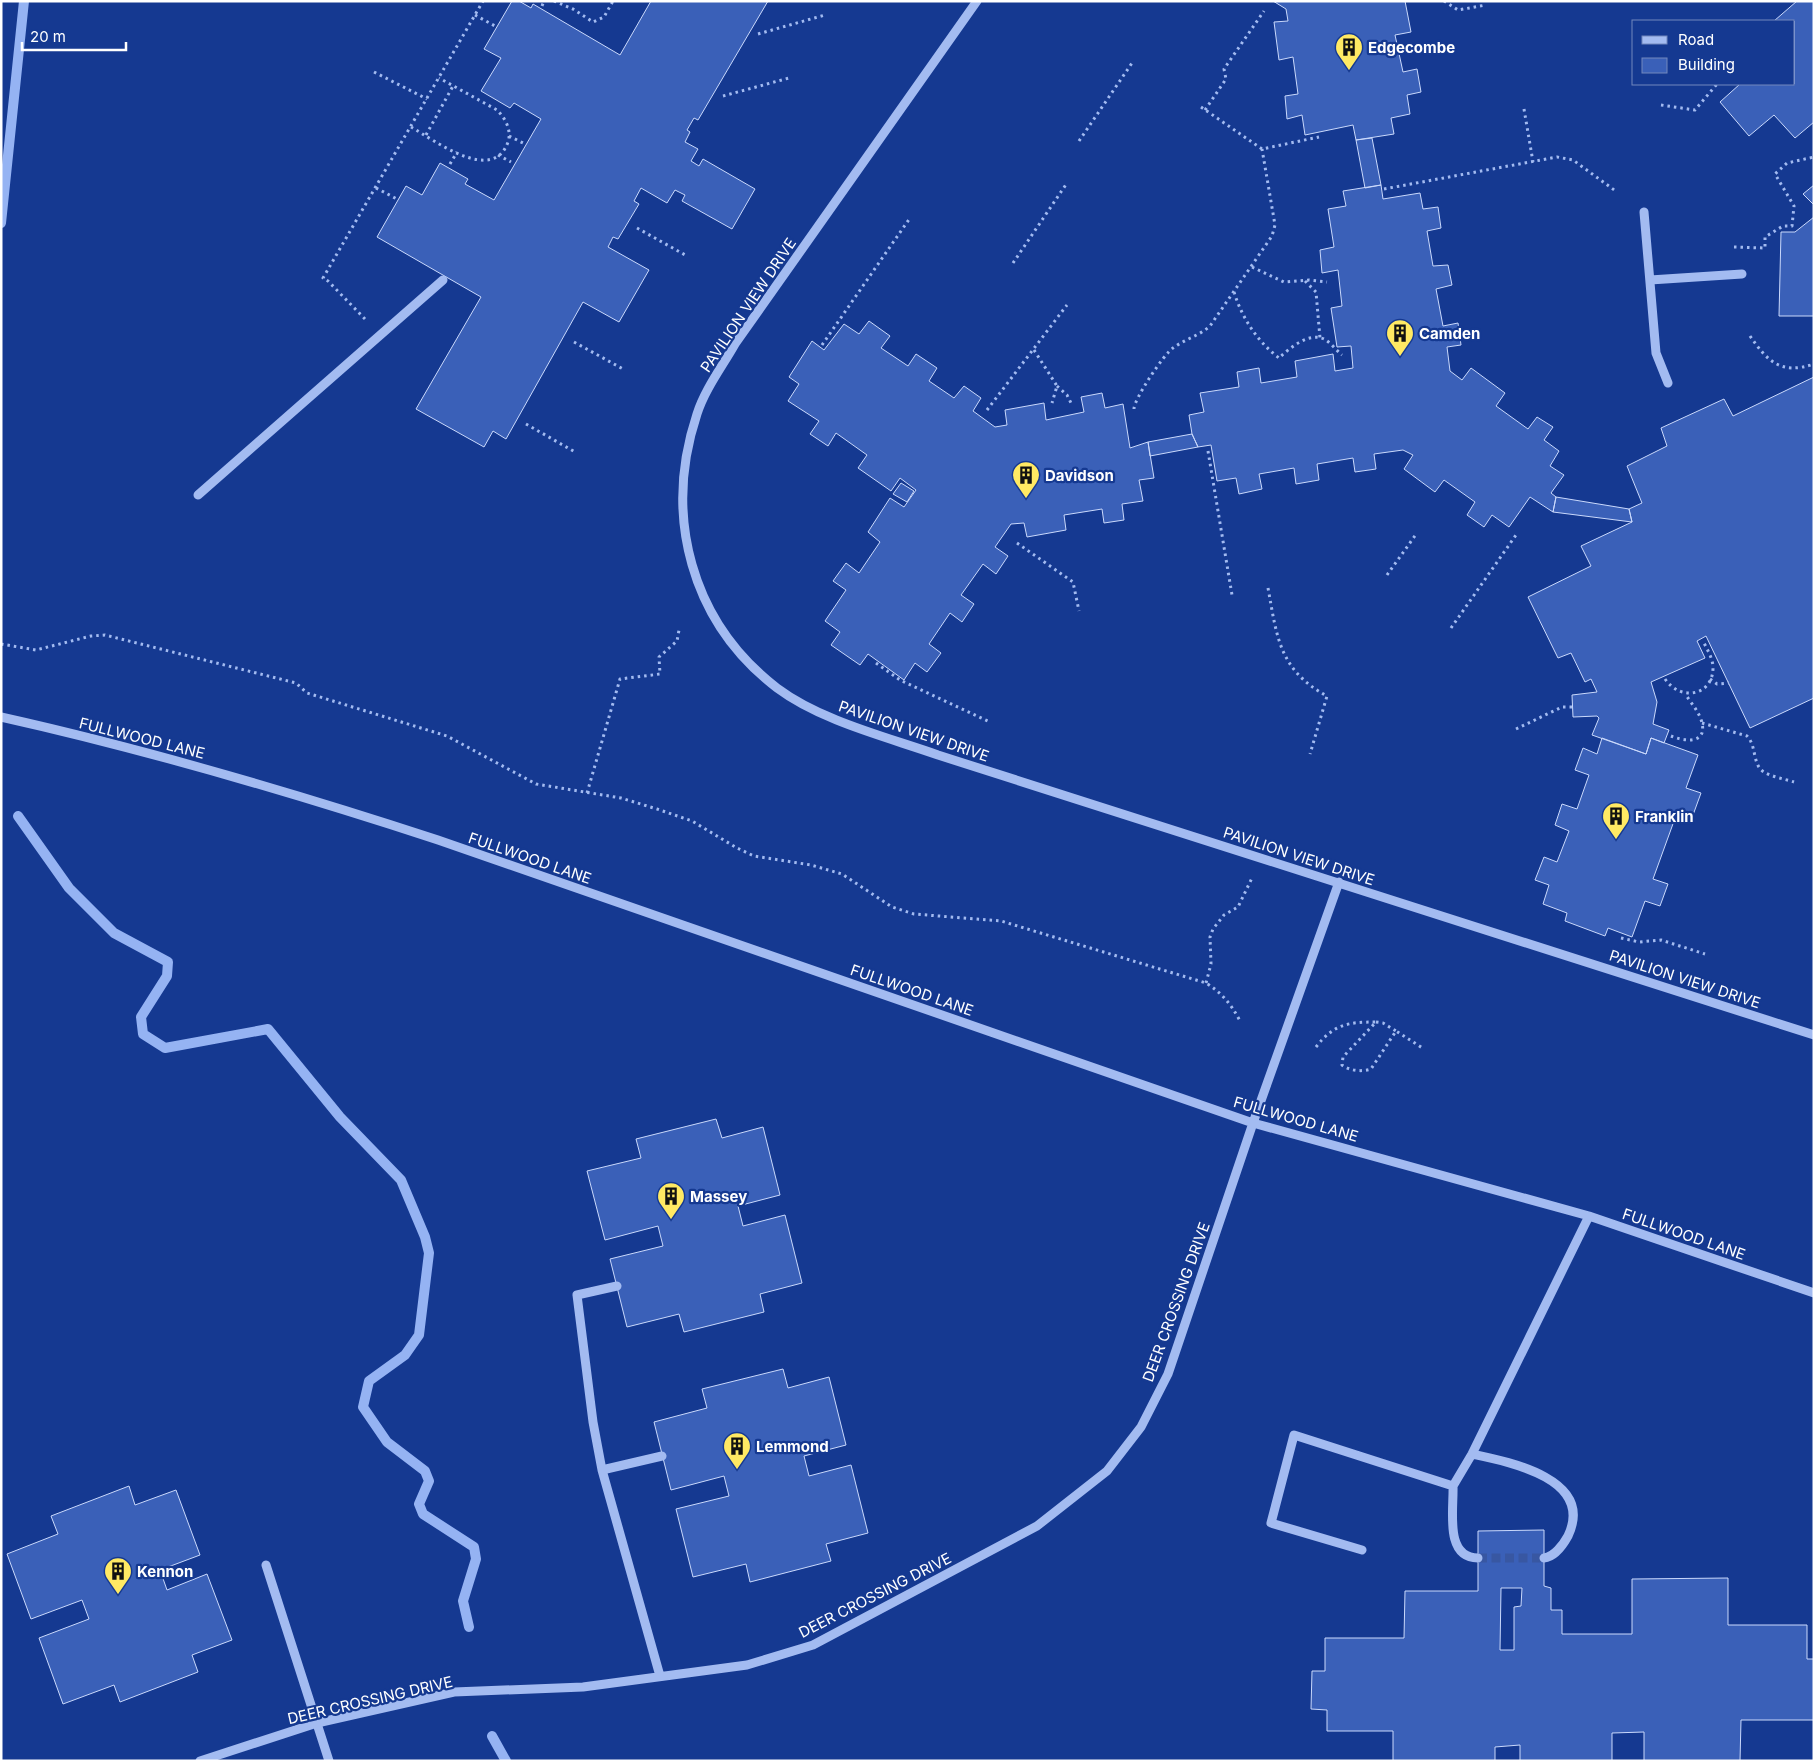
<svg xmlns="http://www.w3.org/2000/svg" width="1815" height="1762" viewBox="0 0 1815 1762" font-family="Inter,sans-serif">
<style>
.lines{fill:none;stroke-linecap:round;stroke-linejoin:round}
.stream{stroke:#95b3f3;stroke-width:10}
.building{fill:#3a60b8;stroke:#cad9fc;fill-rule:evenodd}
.minor-tunnel{stroke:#3857a2;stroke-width:9;stroke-dasharray:9 4.5;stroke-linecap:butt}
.path{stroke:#a3bbf1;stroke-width:3;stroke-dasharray:2.5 4;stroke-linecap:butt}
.minor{stroke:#a3bbf1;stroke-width:9}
.labels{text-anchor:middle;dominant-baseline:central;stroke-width:4.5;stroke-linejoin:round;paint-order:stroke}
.poi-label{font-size:15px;font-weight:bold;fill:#fff;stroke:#153991;text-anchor:start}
.street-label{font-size:15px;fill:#fff;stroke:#153991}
</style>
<rect width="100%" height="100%" fill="#153991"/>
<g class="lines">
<path class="stream" d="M1 223 24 1
M18 816 69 888 114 933 168 962 167 976 141 1017 143 1034 165 1048 268 1029 340 1117 401 1180 425 1237 429 1253 419 1335 405 1355 369 1381 363 1407 387 1442 425 1471 429 1481 419 1504 423 1514 474 1547 476 1559 463 1601 469 1627
M492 1736 506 1761"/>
</g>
<path class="building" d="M512 1H519L531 8 533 4 620 55 651 1H768L698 120 694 118 687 130 690 132 685 142 698 149 691 161 699 166 703 159 755 189 732 229 682 201 685 195 675 190 667 203 641 188 634 201 639 204 618 239 613 237 608 247 649 270 619 322 583 302 506 439 493 431 484 447 416 409 481 297 377 237 406 186 422 195 440 163 468 179 465 184 494 200 541 119 514 103 510 108 481 91 501 58 484 49Z
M1273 1H1405L1411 32 1395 35 1403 72 1417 69 1421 92 1407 95 1410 114 1391 118 1394 134 1356 140 1353 125 1305 135 1302 115 1287 119 1285 96 1298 94 1293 57 1279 60 1274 22 1288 21 1286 9Z
M1797 1H1814V122L1795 138 1774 115 1749 136 1720 102 1740 84H1794V21H1774Z
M1372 138 1381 185 1365 188 1356 140Z
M1381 185 1383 199 1420 193 1423 209 1438 207 1441 228 1427 231 1433 266 1448 265 1452 285 1436 289 1443 326 1458 323 1461 345 1447 347 1450 371 1462 380 1471 368 1505 393 1496 406 1528 429 1537 417 1553 427 1544 440 1559 451 1550 466 1564 475 1551 493 1556 497 1553 512 1530 497 1509 527 1492 515 1484 527 1467 515 1475 502 1444 480 1435 492 1404 469 1413 455 1403 450 1374 454 1376 469 1355 472 1353 458 1317 464 1319 480 1296 484 1294 468 1259 474 1262 489 1239 494 1236 478 1217 481 1211 445 1198 447 1192 434 1189 415 1204 412 1200 393 1239 387 1237 372 1259 368 1261 383 1297 377 1295 361 1333 354 1335 371 1353 368 1351 346 1337 347 1331 308 1342 306 1338 270 1322 273 1320 250 1334 247 1328 209 1346 206 1343 191Z
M1814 185V205L1803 194Z
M1814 217V316H1779L1781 232H1795Z
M869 321 890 336 881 348 908 366 916 354 937 368 929 381 954 398 964 386 981 398 973 411 995 427 1007 425 1005 410 1044 403 1046 420 1084 412 1081 397 1102 393 1105 408 1123 404 1130 448 1148 442 1154 478 1139 480 1143 501 1122 504 1124 520 1104 523 1102 509 1064 515 1066 530 1027 537 1024 523 1011 524 995 547 1008 556 996 574 983 564 961 595 974 604 962 622 950 613 929 644 941 653 927 672 915 663 904 680 868 654 860 665 831 645 840 632 825 621 846 590 833 581 846 563 859 573 880 542 868 532 890 498 904 507 916 490 900 478 891 491 858 468 867 455 836 433 828 446 810 434 819 421 788 401 799 384 789 377 812 341 824 350 844 324 859 334Z
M1814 377V698L1750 728 1706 636 1697 641 1705 658 1651 682 1657 702 1653 724 1669 730 1664 743 1651 738 1646 754 1592 735 1599 718 1597 716 1573 717 1572 695 1597 692 1591 679 1585 682 1571 653 1558 658 1528 597 1591 566 1581 546 1632 522 1629 509 1642 503 1627 466 1667 446 1661 428 1724 399 1733 416Z
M1192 434 1198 447 1150 456 1148 442Z
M901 483 914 491 907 502 893 494Z
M1556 497 1629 509 1632 522 1553 512Z
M1602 738 1646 754 1651 738 1698 755 1686 788 1701 793 1693 815 1678 810 1653 879 1668 884 1660 906 1645 901 1632 937 1608 928 1605 936 1565 921 1567 913 1543 904 1549 885 1535 880 1544 857 1557 862 1569 831 1555 825 1562 804 1577 809 1589 775 1575 770 1583 748 1597 754Z
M716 1119 722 1138 763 1127 780 1195 738 1206 743 1226 785 1215 802 1283 760 1294 764 1312 684 1332 679 1314 627 1327 610 1259 663 1246 658 1226 605 1240 587 1171 641 1158 636 1139Z
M783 1369 788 1388 829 1377 846 1445 804 1456 809 1476 851 1465 868 1533 826 1544 831 1561 750 1582 746 1564 693 1577 676 1509 729 1496 724 1476 671 1490 654 1422 707 1408 702 1389Z
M129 1486 135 1505 176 1490 200 1555 160 1570 167 1590 207 1574 232 1640 192 1655 198 1672 120 1702 114 1685 63 1704 39 1638 89 1619 82 1600 31 1619 7 1554 58 1534 51 1516Z
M1544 1530V1586L1551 1588V1610H1562V1634H1632V1579L1728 1578V1625H1807V1659H1814V1720H1741L1740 1761H1644V1732L1612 1733V1761H1520V1745L1495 1747V1761H1393V1731H1327V1710L1311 1709 1312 1671H1325V1638H1404L1405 1591H1478V1531ZM1501 1588H1522L1521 1606 1514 1607V1650H1500Z"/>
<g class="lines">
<path class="minor-tunnel" d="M1478 1558H1544"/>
<path class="path" d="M554 1 573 9 593 22 604 17 613 1
M1444 1 1458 10 1486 5
M542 6 544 1
M475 15 495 26
M758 34 825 15
M374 72 427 99
M723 96 789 78
M1661 105 1695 110 1717 84
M1201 107 1262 149 1319 137
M1524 109 1533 162
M1205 110 1226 79 1224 69 1264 11
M411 127C434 140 493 185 508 142 512 130 505 118 497 110L439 78
M426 135 453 86
M509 136 523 143
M1079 141 1132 63
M498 155 511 162
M450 164 457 152
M376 188 397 199
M1384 189 1557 157 1573 160 1617 192
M637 228 687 256
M1734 247 1765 248V237L1783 226H1792L1794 206 1775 174 1787 163 1814 157
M1013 263 1067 183
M1252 267 1284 282 1309 280 1327 282
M1305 281 1316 292 1320 338
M1234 292C1242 318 1257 341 1279 358 1290 348 1308 332 1324 339 1330 342 1336 350 1342 355
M365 319 328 281 323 278 483 1
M1750 336C1768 362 1781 375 1814 364
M574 342 623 369
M822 345 910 218
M1034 350 1057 386 1052 403
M1057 386 1067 395 1072 405
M1134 409C1134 399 1164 354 1173 348 1185 339 1199 336 1210 326L1272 236 1275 225 1262 149
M987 410 1067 305
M526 424 575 452
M1208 451 1232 595
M1017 543 1073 582 1079 611
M1387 575 1417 533
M1268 588C1277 637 1279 670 1327 696L1310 754
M1451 628 1516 535
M1 644 36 650 91 636 105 635 296 683 307 693 447 736 536 784 621 798 657 809 692 821 737 848 754 856 811 865 842 874 892 907 914 914 1001 921 1206 983C1222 993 1231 1004 1240 1021
M876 663 900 680 990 722
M1665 679C1681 702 1714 696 1713 666 1712 657 1707 649 1703 641
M1710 679 1717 684 1729 683
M1702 723 1747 736C1757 746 1752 765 1764 772 1772 777 1785 779 1794 782
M1516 729 1562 707H1572
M1671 736C1683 741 1707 745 1702 723 1700 713 1691 703 1686 695
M587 793 620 679 660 674 659 657 677 641 679 630
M1621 938 1639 942 1661 940 1705 954
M1206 983 1211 964 1210 937 1213 929 1224 915 1238 907 1252 878
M1376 1022 1383 1023 1396 1031
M1316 1047C1334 1024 1348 1022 1376 1022L1343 1057 1342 1065C1350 1071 1362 1072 1371 1069L1396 1031 1424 1049"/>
<path class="minor" d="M977 1 735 344C722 367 705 389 697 414 663 516 691 622 777 688 821 721 887 737 938 755L1814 1035
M1644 212 1656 353 1668 383
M1650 280 1742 274
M198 495 443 280
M1 717C149 750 294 793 438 840L1253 1123 1589 1216 1814 1293
M617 1286 577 1295 593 1422 602 1470 660 1676
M1472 1454C1510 1462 1595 1479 1568 1536 1563 1545 1554 1557 1544 1558
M602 1470 662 1456
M1453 1486C1454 1509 1444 1558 1478 1558
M1362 1550 1271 1523 1294 1435 1453 1486 1472 1454 1589 1216
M266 1565 329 1761
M200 1761 317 1723 454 1692 583 1687 747 1665 813 1645 1037 1526 1107 1471 1141 1427 1168 1374 1253 1123 1339 882"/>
</g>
<defs>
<g id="building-pin" transform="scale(1.4375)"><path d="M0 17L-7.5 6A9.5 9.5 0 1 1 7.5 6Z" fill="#ffe963" stroke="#153991"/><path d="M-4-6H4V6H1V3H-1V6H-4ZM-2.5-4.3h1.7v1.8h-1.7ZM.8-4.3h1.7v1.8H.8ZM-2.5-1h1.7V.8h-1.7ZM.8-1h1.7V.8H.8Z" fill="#111"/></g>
</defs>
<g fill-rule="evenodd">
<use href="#building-pin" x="1349" y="47"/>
<use href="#building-pin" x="1400" y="333"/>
<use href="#building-pin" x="1026" y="475"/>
<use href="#building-pin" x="1616" y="816"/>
<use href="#building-pin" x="671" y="1196"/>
<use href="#building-pin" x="737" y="1446"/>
<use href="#building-pin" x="118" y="1571"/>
</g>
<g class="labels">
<g class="poi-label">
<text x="1368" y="47">Edgecombe</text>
<text x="1419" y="333">Camden</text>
<text x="1045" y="475">Davidson</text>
<text x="1635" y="816">Franklin</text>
<text x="690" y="1196">Massey</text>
<text x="756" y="1446">Lemmond</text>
<text x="137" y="1571">Kennon</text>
</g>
<g class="street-label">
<text transform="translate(748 305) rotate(-56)">PAVILION VIEW DRIVE</text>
<text transform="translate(914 731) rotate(19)">PAVILION VIEW DRIVE</text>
<text transform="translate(142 738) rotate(14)">FULLWOOD LANE</text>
<text transform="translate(1299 856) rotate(18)">PAVILION VIEW DRIVE</text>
<text transform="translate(530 858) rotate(19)">FULLWOOD LANE</text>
<text transform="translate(1685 979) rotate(18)">PAVILION VIEW DRIVE</text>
<text transform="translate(912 990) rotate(19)">FULLWOOD LANE</text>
<text transform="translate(1296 1119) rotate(16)">FULLWOOD LANE</text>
<text transform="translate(1684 1234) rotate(19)">FULLWOOD LANE</text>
<text transform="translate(1176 1302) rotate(-70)">DEER CROSSING DRIVE</text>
<text transform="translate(875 1595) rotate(-27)">DEER CROSSING DRIVE</text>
<text transform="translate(370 1700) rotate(-13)">DEER CROSSING DRIVE</text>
</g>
</g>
<rect width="1815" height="1762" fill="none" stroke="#ffffff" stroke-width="5"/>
<rect x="1632" y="20" width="162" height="65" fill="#153991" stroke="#7388bd"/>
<rect x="1642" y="36" width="25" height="8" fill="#a3bbf1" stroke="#7388bd"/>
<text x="1678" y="45" font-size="15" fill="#ffffff">Road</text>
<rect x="1642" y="58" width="25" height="15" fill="#3a60b8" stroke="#7388bd"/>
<text x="1678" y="70" font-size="15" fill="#ffffff">Building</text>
<path d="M22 42v8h104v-8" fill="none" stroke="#ffffff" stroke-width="2.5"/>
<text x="30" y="42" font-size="15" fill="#ffffff" stroke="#153991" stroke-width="4" paint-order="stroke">20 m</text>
</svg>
